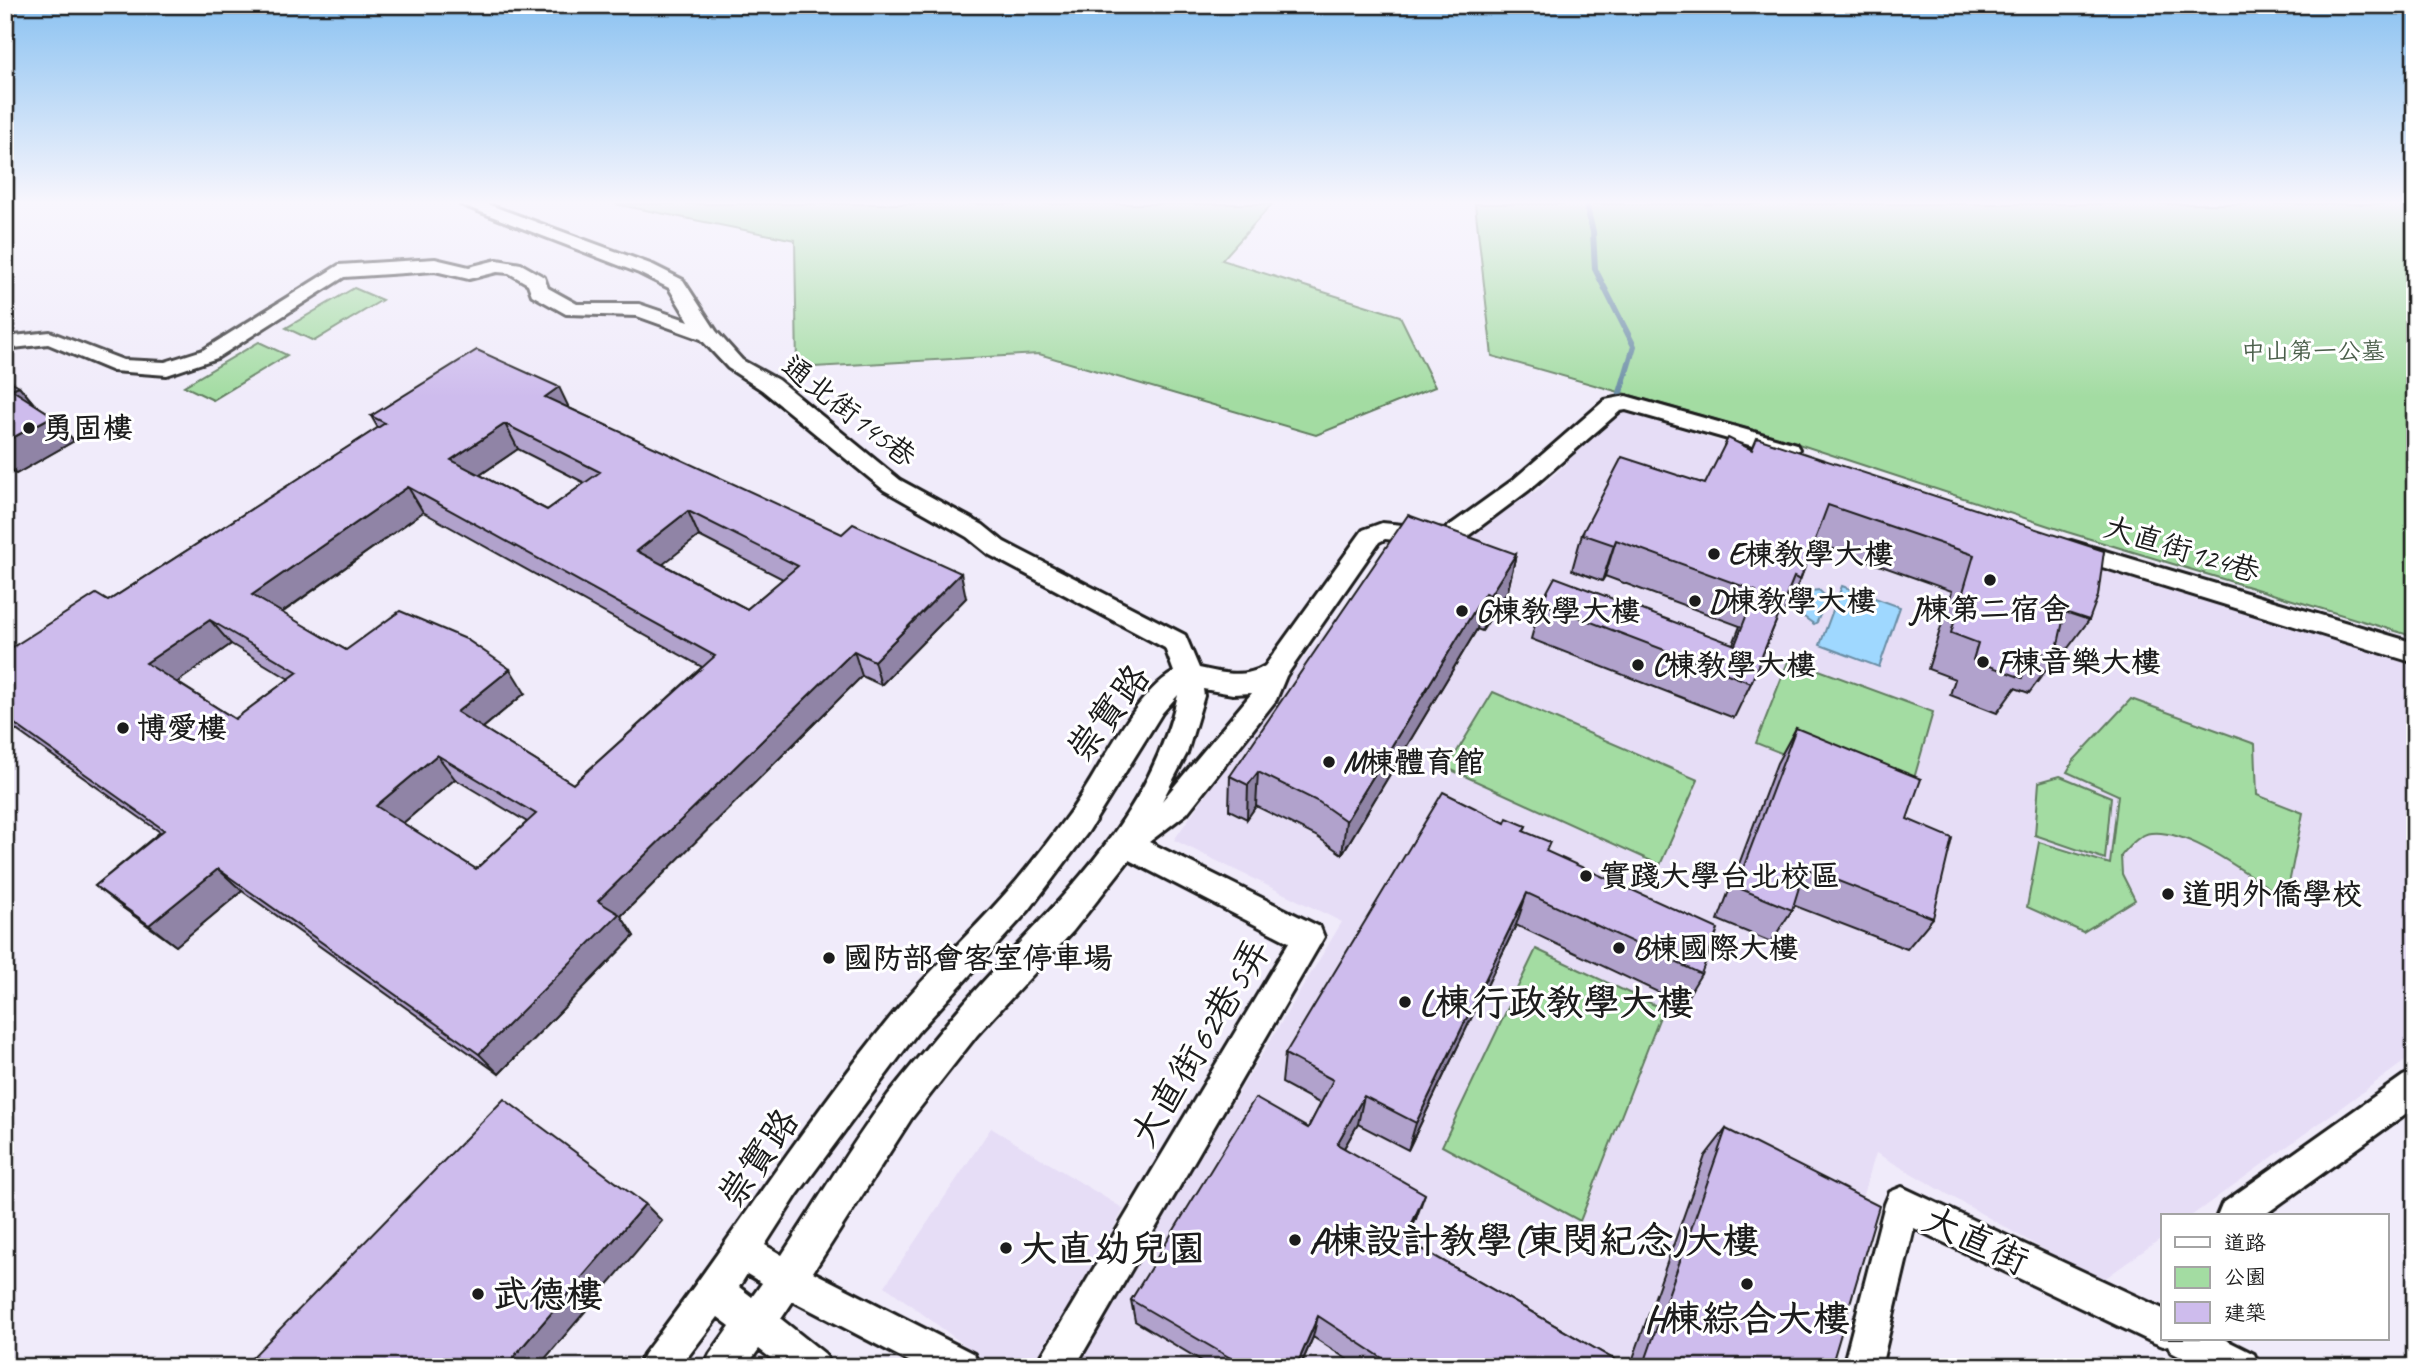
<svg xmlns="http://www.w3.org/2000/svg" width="2420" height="1372" viewBox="0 0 2420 1372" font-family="Caveat,'LXGW WenKai TC',sans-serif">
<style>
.built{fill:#e6ddf6}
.green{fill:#a3dca2;stroke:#607c5f;stroke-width:2}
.water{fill:#9fd8ff;stroke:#6b8da4;stroke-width:2}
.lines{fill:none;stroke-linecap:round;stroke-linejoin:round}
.stream{stroke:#6b8da4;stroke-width:6}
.minor-casing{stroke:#1c1c1c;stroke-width:6}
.minor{fill:#fff;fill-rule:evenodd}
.wall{fill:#b1a2cc;stroke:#1c1c1c;stroke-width:2;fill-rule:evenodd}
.shaded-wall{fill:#9084a6;stroke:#1c1c1c;stroke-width:2}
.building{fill:#cebced;stroke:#1c1c1c;stroke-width:2;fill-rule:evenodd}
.poi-dot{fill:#1c1c1c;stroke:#fff;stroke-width:2.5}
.labels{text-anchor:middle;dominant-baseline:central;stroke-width:6;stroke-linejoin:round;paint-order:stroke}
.far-park-label{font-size:24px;fill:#4b5f4b;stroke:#fff}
.street-label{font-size:30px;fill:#1c1c1c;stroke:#fff}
.poi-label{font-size:30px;font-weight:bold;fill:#1c1c1c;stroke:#fff;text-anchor:start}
.near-street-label{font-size:37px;fill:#1c1c1c;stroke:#fff}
.near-poi-label{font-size:37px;font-weight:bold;fill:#1c1c1c;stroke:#fff;text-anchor:start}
</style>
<rect width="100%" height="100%" fill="#f0ebfa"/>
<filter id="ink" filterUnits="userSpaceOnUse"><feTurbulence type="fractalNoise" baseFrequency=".0143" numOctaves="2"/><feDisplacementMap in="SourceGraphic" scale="14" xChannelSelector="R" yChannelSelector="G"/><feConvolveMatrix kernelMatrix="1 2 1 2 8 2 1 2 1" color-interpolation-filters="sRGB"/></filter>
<g filter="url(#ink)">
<path class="built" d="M1618 409 2415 663V1054L2191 1216H2163V1237L2100 1282 1876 1153 1809 1367H1073L1342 922 1174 840 1279 689 1356 593 1460 543 1518 496 1535 492 1566 464 1578 442Z
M991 1128 1124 1209 1035 1367H994L885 1286Z"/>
<path class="green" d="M615 204H1272L1222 260 1400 316 1435 387 1316 435 1039 354 797 368 795 240Z
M1475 204H2415V637L2067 532 1774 436 1492 356Z
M354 288 382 300 314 341 286 328Z
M259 342 287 355 213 400 184 386Z
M1789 659 1933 712 1907 803 1756 743Z
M1493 692 1698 780 1660 865 1447 768Z
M2131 699 2255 744 2257 795 2303 813 2286 899C2251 878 2192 829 2151 833 2139 834 2128 847 2121 856L2122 874 2135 900 2083 932 2027 907 2039 842 2110 864 2118 795 2067 772 2074 760Z
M2060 776 2111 797 2105 859 2035 835 2039 782Z
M1536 949 1663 1009 1580 1221 1442 1146Z"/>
<path class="water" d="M1842 586 1900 607 1879 667 1820 645Z
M1819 590 1827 598 1817 622 1814 624 1801 615 1811 591Z"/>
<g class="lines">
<path class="stream" d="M1586 204 1593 232 1595 269 1634 346 1619 396 1604 404"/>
<g class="minor-casing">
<path id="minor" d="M460 204H487L653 265 683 280 716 331 742 360 778 380 900 480 983 525 1004 542 1185 635 1199 668C1222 673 1244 679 1265 666L1363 530 1382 523 1445 529 1513 480 1605 400 1626 396 1796 444 1799 449 1796 454 1788 456 1626 410 1620 411 1529 490 1457 544 1449 546 1385 539 1379 542 1286 676 1276 700 1187 813 1149 842 1320 927 1324 937 1075 1367H1035L1289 942 1129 860 1073 931 977 1035 911 1119 813 1272 974 1354 980 1367H920L793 1301 781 1319 825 1354 831 1367H782L759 1349 746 1367H704L710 1354 730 1326 718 1317 680 1367H638L644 1354C730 1242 804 1122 894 1013 929 971 970 934 1006 893 1027 870 1046 844 1065 819 1098 777 1129 698 1174 672L1165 648 988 554 967 537 884 490 762 390 728 368 701 339 637 316 566 314 532 295 528 284 509 273 497 272 469 279 435 271 344 277 217 358 167 375 113 371 48 344 5 349V337L50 332 123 360 165 362 203 350 339 265 435 259 469 267 497 260 521 264 544 277 548 288 577 304H639L689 321 669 288 639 273ZM1203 689 1233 694 1252 693 1162 801 1187 753 1204 696ZM1178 695C1145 836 1040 913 952 1017 931 1043 908 1069 888 1095 850 1146 817 1202 782 1255L765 1245 797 1195 917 1033 1029 910 1088 832 1162 713ZM747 1274 762 1283 752 1297 739 1287Z
M2071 541 2415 643V663L2063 555 2059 549 2063 543Z
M2415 1071V1107L2263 1216H2217L2222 1204 2403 1076Z
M1902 1187 2163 1309V1339H2224L2254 1354 2260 1367H2200L2171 1352 2168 1345 2163 1346 2150 1341 1914 1228 1881 1367H1843L1885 1204 1890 1192Z"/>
</g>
<use href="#minor" class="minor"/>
</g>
<path class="wall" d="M5 378 19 386 34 404 53 416 74 441 16 474 7 470 5 471Z
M569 408 966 598 881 685 862 676 621 916 634 936 499 1074 242 891 176 946 123 908 95 886 160 832 5 722V652L108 601 378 428 371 416ZM518 449 585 483 547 510 480 475ZM423 512 702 667 573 784 483 728 525 693 346 650 282 613ZM699 536 783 579 747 609 662 564ZM231 644 289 679 235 719 177 682ZM455 779 527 822 476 869 403 823Z
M1752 450 2104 551 2089 620 2062 656 2056 653 2055 658 2029 693 2015 688 1997 713 1950 695 1955 679 1928 669 1952 591 1814 542 1800 580 1783 615 1779 614 1751 683 1734 718 1531 639 1541 603 1733 644 1740 626 1605 576 1602 581 1572 570 1582 534 1705 484Z
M1516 554 1508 590 1482 631 1477 629 1342 854 1316 836 1256 806 1247 819 1229 810 1230 776Z
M1796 728 1907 819 1933 918 1907 949 1793 905 1792 910 1771 942 1718 920 1777 763Z
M1505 823 1526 826 1524 831 1546 852 1701 974 1683 1004 1516 925 1408 1150 1358 1124 1344 1148 1416 1219 1407 1240 1627 1367H1359L1313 1337 1300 1367H1212L1135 1321 1131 1300 1308 1128 1321 1104 1282 1083 1285 1054Z
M1726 1129 1831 1367H1630L1705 1156Z"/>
<path class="shaded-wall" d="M19 386 40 411 11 389Z
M559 387 571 412 545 397Z
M53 416 74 441 16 474 5 462V442Z
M505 424 518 449 465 485 451 460Z
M408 487 423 512 271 620 252 595Z
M688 511 699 536 648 576 637 551Z
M1616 540 1605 576 1602 581 1614 545Z
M1516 554 1508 590 1482 631 1490 595Z
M961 573 966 598 881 685 874 661Z
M1485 593 1477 629 1342 854 1346 821Z
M210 620 231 644 169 688 146 663Z
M854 651 862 676 621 916 634 936 499 1074 479 1054 598 901Z
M510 669 525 693 473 736 457 712Z
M437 755 455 779 396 829 376 806Z
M1258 772 1256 806 1247 819 1248 785Z
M218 869 242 891 176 946 149 925Z
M1527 893 1516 925 1408 1150 1416 1123Z
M1364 1096 1358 1124 1331 1170 1337 1144Z
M1425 1194 1416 1219 1397 1262 1405 1239Z
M645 1204 662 1221 538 1367H505Z
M1318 1316 1313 1337 1300 1367H1296Z"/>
<path class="building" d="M477 350 559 387 545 397 842 534 853 524 961 573 874 661 854 651 598 901 619 914 479 1054 218 869 149 925 95 886 164 830 5 717V652L96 594 108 601 385 423 371 416ZM505 424 600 472 547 510 451 460ZM408 487 715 656 573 784 457 712 510 669 466 639 400 611 346 650 252 595ZM688 511 798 566 747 609 637 551ZM210 620 298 672 235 719 146 663ZM437 755 536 814 476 869 376 806Z
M5 378 19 386 11 389 53 416 5 442Z
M1728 438 1752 450 1757 438 2104 551 2098 596 2089 620 2065 612 2055 658 2031 649 2022 678 1973 660 1978 643 1951 633 1974 555 1828 505 1800 580 1794 577 1751 683 1541 603 1555 577 1735 645 1756 591 1616 540 1614 545 1582 534 1622 457 1705 484Z
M1408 515 1516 554 1490 595 1485 593 1346 821 1319 802 1258 772 1248 785 1230 776Z
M1796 728 1921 779 1907 819 1952 838 1933 918 1805 868 1792 910 1736 887Z
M1443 792 1505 823 1507 818 1526 826 1523 831 1550 842 1546 851 1718 929 1701 974 1527 893 1416 1123 1364 1096 1337 1144 1425 1194 1405 1239 1627 1367H1396L1318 1316 1296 1367H1246L1131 1300 1255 1098 1308 1128 1333 1080 1285 1054Z
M504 1099 645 1204 505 1367H243Z
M1726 1129 1879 1206 1831 1367H1643Z"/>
</g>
<linearGradient id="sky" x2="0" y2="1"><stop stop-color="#8bc2f1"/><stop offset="0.51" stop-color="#f8f6fd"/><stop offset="1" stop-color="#f8f6fd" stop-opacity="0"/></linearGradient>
<rect width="2420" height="397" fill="url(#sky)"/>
<g class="poi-dot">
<circle cx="29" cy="428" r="7"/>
<circle cx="1714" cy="554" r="7"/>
<circle cx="1990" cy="580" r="7"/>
<circle cx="1695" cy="601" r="7"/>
<circle cx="1462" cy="611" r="7"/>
<circle cx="1983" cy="662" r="7"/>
<circle cx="1638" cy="665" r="7"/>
<circle cx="123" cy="728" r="7"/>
<circle cx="1329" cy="762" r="7"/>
<circle cx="1586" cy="876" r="7"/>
<circle cx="2168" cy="894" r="7"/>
<circle cx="1619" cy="948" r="7"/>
<circle cx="829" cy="958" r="7"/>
<circle cx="1405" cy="1002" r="7"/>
<circle cx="1295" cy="1240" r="7"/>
<circle cx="1006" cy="1248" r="7"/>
<circle cx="1747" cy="1284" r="7"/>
<circle cx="478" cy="1294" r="7"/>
</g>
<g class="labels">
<g class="far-park-label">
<text x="2313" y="351">中山第一公墓</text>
</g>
<g class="street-label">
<text transform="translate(849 411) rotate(38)">通北街145巷</text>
<text transform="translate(2182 549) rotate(17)">大直街124巷</text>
</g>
<g class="poi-label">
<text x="43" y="428">勇固樓</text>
<text x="1728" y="554">E棟教學大樓</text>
<text x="1709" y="601">D棟教學大樓</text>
<text x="1990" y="609" text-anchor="middle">J棟第二宿舍</text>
<text x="1476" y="611">G棟教學大樓</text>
<text x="1997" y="662">F棟音樂大樓</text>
<text x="1652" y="665">C棟教學大樓</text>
<text x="137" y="728">博愛樓</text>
<text x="1343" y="762">M棟體育館</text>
<text x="1600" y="876">實踐大學台北校區</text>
<text x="2182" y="894">道明外僑學校</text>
<text x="1633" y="948">B棟國際大樓</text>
<text x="843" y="958">國防部會客室停車場</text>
</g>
<g class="near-street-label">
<text transform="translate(1108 713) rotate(-53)">崇實路</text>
<text transform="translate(1200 1042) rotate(-59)">大直街62巷5弄</text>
<text transform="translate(758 1158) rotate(-55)">崇實路</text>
<text transform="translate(1976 1240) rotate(25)">大直街</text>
</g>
<g class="near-poi-label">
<text x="1419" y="1002">L棟行政教學大樓</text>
<text x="1309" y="1240">A棟設計教學(東閔紀念)大樓</text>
<text x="1020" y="1248">大直幼兒園</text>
<text x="492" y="1294">武德樓</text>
<text x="1747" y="1318" text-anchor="middle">H棟綜合大樓</text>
</g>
</g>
<rect width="2420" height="1372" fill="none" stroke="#fff" stroke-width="28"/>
<rect x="14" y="14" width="2392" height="1344" fill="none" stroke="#1c1c1c" stroke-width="2.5" filter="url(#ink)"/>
<rect x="2161" y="1214" width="228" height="126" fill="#ffffff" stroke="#a4a4a4" stroke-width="2"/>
<rect x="2175" y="1237" width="35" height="10" fill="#ffffff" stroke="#a4a4a4" stroke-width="2"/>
<text x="2224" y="1250" font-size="21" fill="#1c1c1c">道路</text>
<rect x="2175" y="1267" width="35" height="21" fill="#a3dca2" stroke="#a4a4a4" stroke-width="2"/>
<text x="2224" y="1284" font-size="21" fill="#1c1c1c">公園</text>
<rect x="2175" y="1302" width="35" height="21" fill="#cebced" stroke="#a4a4a4" stroke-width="2"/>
<text x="2224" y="1320" font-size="21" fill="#1c1c1c">建築</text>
</svg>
